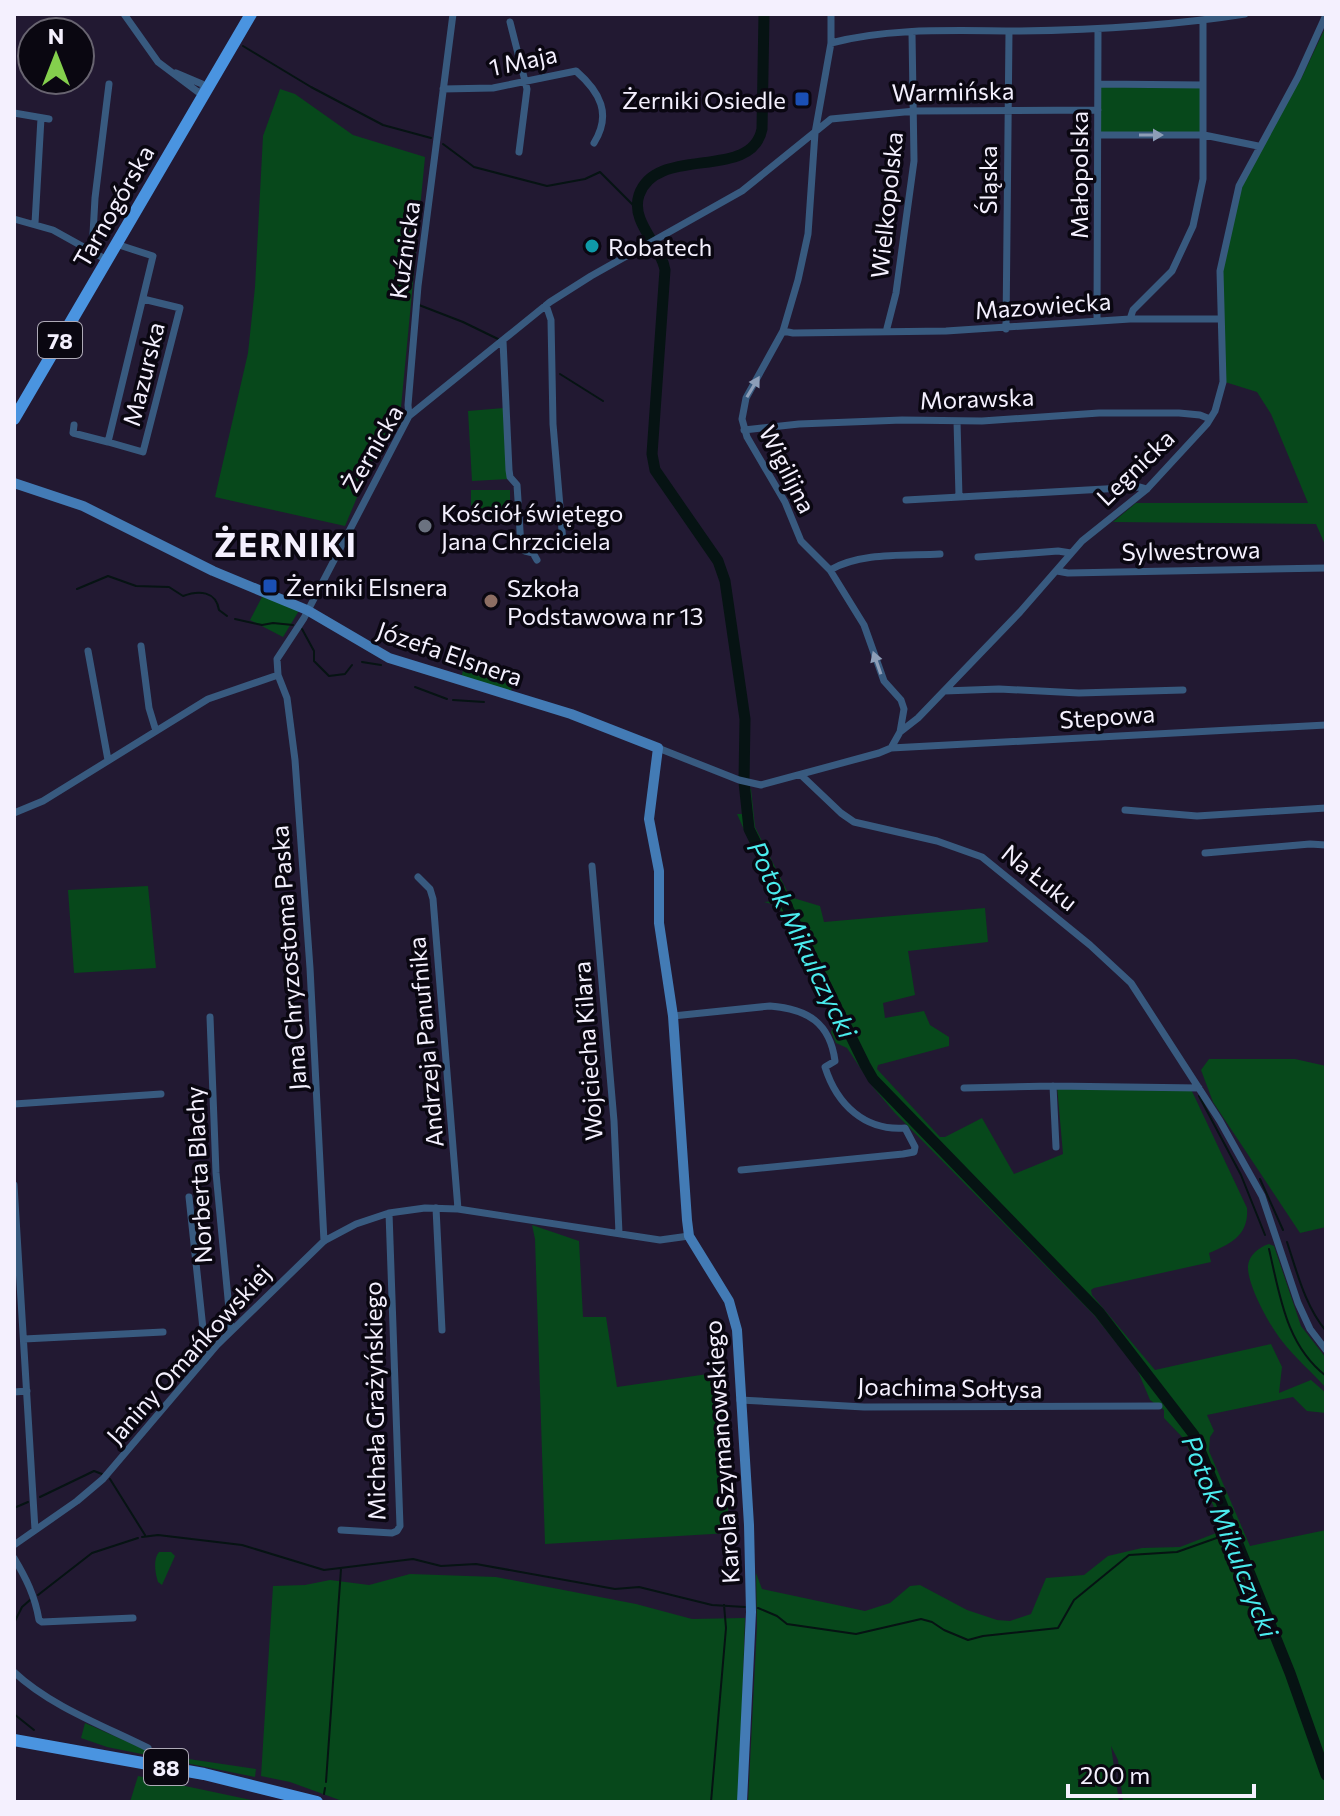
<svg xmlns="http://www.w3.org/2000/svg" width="1340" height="1816" viewBox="0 0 1340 1816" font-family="Commissioner,sans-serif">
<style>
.green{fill:#07481b}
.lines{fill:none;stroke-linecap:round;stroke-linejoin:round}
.stream{stroke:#061313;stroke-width:2}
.river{stroke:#061313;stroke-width:11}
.street{stroke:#385a7f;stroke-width:7}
.secondary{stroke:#437bb5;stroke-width:10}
.primary{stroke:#4a94e0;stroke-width:12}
.oneway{fill:#8d9eb8}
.transit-dot{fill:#1a4fb4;stroke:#0a0711;stroke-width:3}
.culture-dot{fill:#0f9aa8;stroke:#0a0711;stroke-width:3}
.worship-dot{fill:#6b7280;stroke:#0a0711;stroke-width:3}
.education-dot{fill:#8d6e63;stroke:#0a0711;stroke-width:3}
.labels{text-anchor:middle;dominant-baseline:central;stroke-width:7;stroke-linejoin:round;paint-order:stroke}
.shield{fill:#0a0711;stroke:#aeaab7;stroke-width:2}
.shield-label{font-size:22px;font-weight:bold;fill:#f4f0fe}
.street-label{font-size:24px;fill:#f4f0fe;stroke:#0a0711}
.poi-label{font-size:24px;fill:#f4f0fe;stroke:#0a0711;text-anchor:start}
.water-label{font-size:26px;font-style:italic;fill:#4aebed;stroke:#0a0711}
.district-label{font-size:32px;font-weight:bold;letter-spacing:2px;fill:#f4f0fe;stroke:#0a0711}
</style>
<rect width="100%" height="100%" fill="#221932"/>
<path class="green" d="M1326 26V547L1316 524 1113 522 1136 503H1308L1271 414 1257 392 1225 382 1220 271 1239 186 1281 104 1301 79Z
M1098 84 1203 85 1204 135H1098Z
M280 89 295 94 353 135 425 157 400 418 371 464 345 526 215 497 248 353 255 287 263 136Z
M504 408 509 479 472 481 468 411Z
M471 490H510V516H471Z
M263 595 300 609 283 637 250 620Z
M464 667 514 672 511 692 461 678Z
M740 786 751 789 755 827 790 897 820 906 824 922 985 908 988 942 908 951 915 995 883 1003 885 1018 924 1011 930 1025 949 1037V1046L878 1065 877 1069 940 1137H945L982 1118 1014 1174 1063 1154 1057 1086 1190 1087 1247 1208C1249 1235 1231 1244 1209 1253L1211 1262 1094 1288 1091 1290 1092 1295 1155 1370 1271 1344 1282 1367 1279 1393 1311 1380 1326 1393V1413L1307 1411 1293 1397 1207 1415 1214 1431 1210 1437 1209 1451 1250 1546 1326 1530V1802H1123L1118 1760 1111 1746 1119 1802H748L757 1626 756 1573 762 1589 865 1611 890 1603 910 1586 920 1585 967 1610 997 1620 1010 1621 1031 1614 1046 1578 1084 1575 1108 1556 1142 1548 1180 1547 1224 1530 1184 1439 1164 1418V1410L1150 1400 1137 1369 1094 1315 894 1112 873 1087 847 1048 836 1043 831 1032 835 1023 834 1015 781 911 775 905 764 902 774 901 775 898 737 814H742Z
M148 886 156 968 74 973 68 890Z
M1209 1059H1295L1326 1066V1227L1300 1233 1213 1102 1201 1070Z
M532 1225 579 1241 583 1317H606L617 1387 722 1372 729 1533 545 1544 535 1239Z
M1269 1244 1274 1246 1301 1326 1326 1358V1388C1312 1372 1295 1358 1282 1341 1270 1326 1247 1285 1248 1266 1249 1255 1259 1247 1269 1244Z
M159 1552H171L175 1556 162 1585 158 1582C155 1573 153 1559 159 1552Z
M410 1574 496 1577 636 1604 692 1619 745 1618 739 1802H345L290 1782 261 1776 273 1586 305 1585 330 1580 369 1585Z
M85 1723 155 1754 256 1769 255 1777 107 1747 81 1738Z
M138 1776 261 1802H130Z"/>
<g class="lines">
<path class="stream" d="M243 46 311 87 383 125 431 138
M443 144 474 167 547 186 585 179 600 172 637 209
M419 305 463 322 498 339
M560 374 603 401
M77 589 108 576 136 586 169 587 183 596C199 590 216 591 219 610L227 616
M235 619 262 625 273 623 293 625
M302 629 314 651V661L329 676 345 674 352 665
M362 662 381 665
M415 687 447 699
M453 700 484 702
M742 770H745
M1199 1096 1241 1175 1265 1235
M1260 1179 1283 1230
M1287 1242C1297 1272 1305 1306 1326 1331
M1269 1249C1280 1296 1286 1345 1326 1376
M110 1479 145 1535
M40 1497 94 1471 102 1474
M14 1508 28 1502
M1231 1533 1234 1532
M142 1537 158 1535 242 1545 324 1570 413 1559 441 1566 476 1564 615 1589 639 1587 712 1605 745 1607
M38 1595 92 1553 138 1538
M758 1608 777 1616 787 1624 856 1634 921 1619 932 1622 944 1630 968 1640 983 1636 1058 1628 1074 1600 1129 1555 1177 1552 1225 1535
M14 1623 22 1607 30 1600
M14 1714 34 1730
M326 1782 341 1569
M324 1794 325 1788
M711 1802 726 1628 724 1605"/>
<path class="river" d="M764 14 762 129C752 182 656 144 639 195 630 222 661 245 665 270L652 454 655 470 718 561 725 581 745 719 744 782 749 829 865 1065 873 1079 1099 1312 1194 1435 1290 1673 1326 1775"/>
<path class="street" d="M124 14 158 62 198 92 205 91
M831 14V43L815 133 808 234 798 280 783 331 746 398 742 419 747 437 785 502 801 541 830 570 864 625 884 681 901 700 904 709 900 732
M510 22 527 89 519 152
M831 43C890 27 958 31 1020 31 1096 30 1170 26 1245 14
M176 73 202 84 205 91
M1098 84 1203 85
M443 89 493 88 576 71C600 92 612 114 594 143
M14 113 49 119
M1098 135H1204L1258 146
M14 219 53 230 107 260
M35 223 41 118
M116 244 153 256 108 442 143 452 180 308 143 299
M92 252 95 198 109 84
M546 305 551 320 553 424 563 542
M1130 319H1221
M1097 321 1098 30
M1006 329 1009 31
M783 331 793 333 946 331 1130 319 1133 310 1172 271 1193 226 1203 179V21
M886 332 896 293 914 161 912 33
M503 341 509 470 510 477 517 485 521 546 525 551 533 553 537 560
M409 416 408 405 418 286 453 14
M957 421 959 497
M74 425 73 433 108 442
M744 430 799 424 902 420 982 421 1099 413H1179L1200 415 1210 419
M906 500 1140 487 1147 489
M978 557 1058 551 1071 553
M830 570C861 552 905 556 940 554
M1057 571 1068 573 1326 568
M141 646 149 708 156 731
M88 651 108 760
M944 691 999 689 1079 693 1183 690
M658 748 739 780 761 785 879 753 891 748 900 732 918 718 1020 612 1082 541 1147 489 1207 424 1215 411 1223 382 1220 271 1239 186 1298 77 1326 15
M891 748 1326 725
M801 775 841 813 854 822 937 841 982 857 1090 945 1131 983 1220 1121 1262 1196 1298 1303 1310 1329 1326 1350
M1125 810 1197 816 1326 808
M14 813 43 801 208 699 278 675
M1205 853 1310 844 1326 845
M592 866 614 1121 619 1233
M418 877 430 889 433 899 458 1209
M673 1016 770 1006C808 1009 830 1023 835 1061L825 1067C837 1105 865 1131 905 1128L915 1147 914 1152 903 1154 741 1170
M210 1017 216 1173 231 1330
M1053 1086 1056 1147
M964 1088 1053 1086 1199 1088
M14 1104 161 1094
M14 1185 35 1530
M189 1197 206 1357
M436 1208 442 1330
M324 1241 310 968 295 760 287 698 278 675 277 659 304 618 409 416 550 302 591 276 742 191 831 119 915 111 1098 110
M24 1339 163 1332
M14 1392 27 1391
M740 1400 864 1407 1159 1406
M341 1530 392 1533 397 1531 400 1526 389 1213
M14 1545 77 1501 103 1479 217 1345 324 1241 356 1224 389 1213 425 1208 458 1209 660 1240 689 1236
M14 1558C26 1578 35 1596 39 1620L42 1622 133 1618
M14 1672C50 1706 104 1726 148 1748"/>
<path class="secondary" d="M14 483 83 506 213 571 307 610 389 658 571 714 658 748 649 819 659 871V923L673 1016 687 1220 689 1236 729 1301 737 1330 749 1525 751 1612 742 1802"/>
<path class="primary" d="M14 419 251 14
M14 1740 204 1774 317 1802"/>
</g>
<defs><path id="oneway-solid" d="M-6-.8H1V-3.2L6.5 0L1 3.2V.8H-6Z" transform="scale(2)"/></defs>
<g class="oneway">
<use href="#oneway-solid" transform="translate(1151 135)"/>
<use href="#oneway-solid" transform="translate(753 387) rotate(-59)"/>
<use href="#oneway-solid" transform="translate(877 663) rotate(-109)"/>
</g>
<g class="transit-dot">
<rect x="794" y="91" width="16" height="16" rx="4"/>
<rect x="262" y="578" width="16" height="16" rx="4"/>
</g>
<circle class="culture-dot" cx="592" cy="246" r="8"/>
<circle class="worship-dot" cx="425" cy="526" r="8"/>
<circle class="education-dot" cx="491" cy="601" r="8"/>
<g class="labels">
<g class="shield">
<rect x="38" y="322" width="44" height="36" rx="6"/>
<rect x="144" y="1749" width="44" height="36" rx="6"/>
</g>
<g class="shield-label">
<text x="60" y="340">78</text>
<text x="166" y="1767">88</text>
</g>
<g class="street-label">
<text transform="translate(523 60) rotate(-12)">1 Maja</text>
<text transform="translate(953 91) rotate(-1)">Warmińska</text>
<text transform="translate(1078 175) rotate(-90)">Małopolska</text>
<text transform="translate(987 180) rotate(-90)">Śląska</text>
<text transform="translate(886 205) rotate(-84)">Wielkopolska</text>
<text transform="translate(113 206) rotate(-60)">Tarnogórska</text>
<text transform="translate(404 250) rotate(-82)">Kuźnicka</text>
<text transform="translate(1043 305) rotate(-4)">Mazowiecka</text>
<text transform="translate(143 374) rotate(-76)">Mazurska</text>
<text transform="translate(977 398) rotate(-2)">Morawska</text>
<text transform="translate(372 448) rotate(-60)">Żernicka</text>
<text transform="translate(1135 467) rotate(-44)">Legnicka</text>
<text transform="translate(788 469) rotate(63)">Wigilijna</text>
<text transform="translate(1191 550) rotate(-1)">Sylwestrowa</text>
<text transform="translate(450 653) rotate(19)">Józefa Elsnera</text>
<text transform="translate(1107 716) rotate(-4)">Stepowa</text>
<text transform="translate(1040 877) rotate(39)">Na Łuku</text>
<text transform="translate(288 958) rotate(-94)">Jana Chryzostoma Paska</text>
<text transform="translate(425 1042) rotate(-95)">Andrzeja Panufnika</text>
<text transform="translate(587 1051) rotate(-94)">Wojciecha Kilara</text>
<text transform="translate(198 1175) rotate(-93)">Norberta Blachy</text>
<text transform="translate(188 1354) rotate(-48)">Janiny Omańkowskiej</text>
<text transform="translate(950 1387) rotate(1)">Joachima Sołtysa</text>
<text transform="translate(374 1401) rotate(-91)">Michała Grażyńskiego</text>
<text transform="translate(721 1452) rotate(-94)">Karola Szymanowskiego</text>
</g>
<g class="poi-label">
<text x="786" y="99" text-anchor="end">Żerniki Osiedle</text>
<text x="608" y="246">Robatech</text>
<text x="441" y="512">Kościół świętego<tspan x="441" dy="28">Jana Chrzciciela</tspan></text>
<text x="286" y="586">Żerniki Elsnera</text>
<text x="507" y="587">Szkoła<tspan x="507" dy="28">Podstawowa nr 13</tspan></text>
</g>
<g class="water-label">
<text transform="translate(803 939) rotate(64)">Potok Mikulczycki</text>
<text transform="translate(1231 1536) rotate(68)">Potok Mikulczycki</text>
</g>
<g class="district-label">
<text x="286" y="544">ŻERNIKI</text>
</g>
</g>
<rect width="1340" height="1816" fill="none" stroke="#f4f0fe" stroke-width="32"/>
<g transform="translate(56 56)"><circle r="38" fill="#0a0711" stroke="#686470" stroke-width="2"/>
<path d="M0-6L14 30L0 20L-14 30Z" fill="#84cf4d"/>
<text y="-12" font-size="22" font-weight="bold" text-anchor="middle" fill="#f4f0fe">N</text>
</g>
<path d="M1068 1784v12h186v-12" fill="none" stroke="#f4f0fe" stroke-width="4"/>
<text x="1080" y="1784" font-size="24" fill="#f4f0fe" stroke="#0a0711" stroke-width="6" paint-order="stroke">200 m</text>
</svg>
